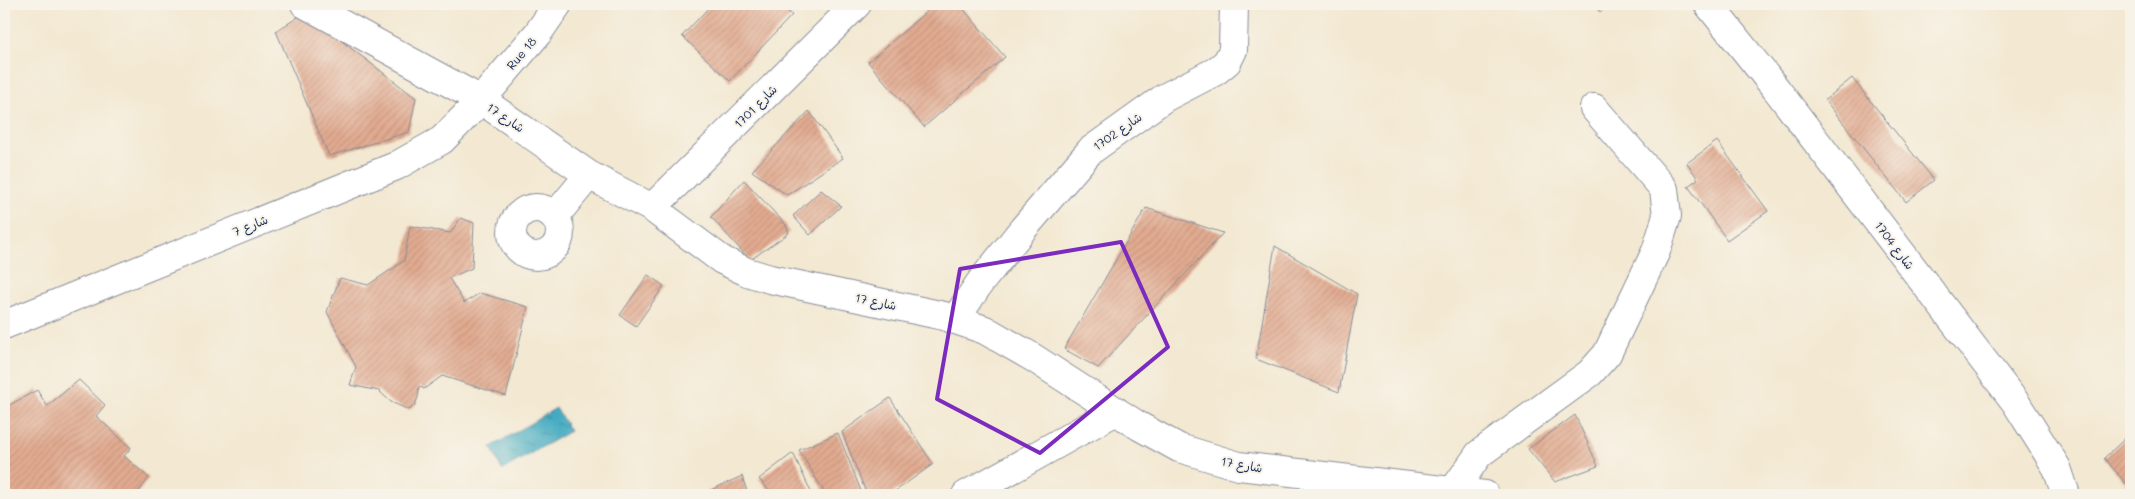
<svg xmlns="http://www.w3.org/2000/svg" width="2135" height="499" viewBox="0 0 2135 499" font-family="Mali,'Playpen Sans Arabic',sans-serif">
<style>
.water{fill:url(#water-ripples);stroke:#2e6d90}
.building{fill:url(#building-hatch)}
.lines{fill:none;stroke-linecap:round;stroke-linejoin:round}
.street-casing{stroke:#878c98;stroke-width:30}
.street{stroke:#fff;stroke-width:28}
.marked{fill:none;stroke:#7b2cbf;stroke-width:4;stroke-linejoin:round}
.labels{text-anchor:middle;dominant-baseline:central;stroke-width:4;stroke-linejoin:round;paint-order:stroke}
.street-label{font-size:12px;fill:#1b2f5e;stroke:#f7f3e8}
</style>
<defs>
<pattern id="water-ripples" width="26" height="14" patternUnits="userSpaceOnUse" patternTransform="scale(1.25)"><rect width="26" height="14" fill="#42abc1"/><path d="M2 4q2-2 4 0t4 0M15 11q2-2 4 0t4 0" fill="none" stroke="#368ca0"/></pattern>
<pattern id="building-hatch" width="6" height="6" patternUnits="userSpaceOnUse" patternTransform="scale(1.25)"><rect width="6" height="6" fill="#e2ab90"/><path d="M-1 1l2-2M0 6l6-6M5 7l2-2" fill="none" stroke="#c1937f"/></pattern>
</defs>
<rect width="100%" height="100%" fill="#f7f3e8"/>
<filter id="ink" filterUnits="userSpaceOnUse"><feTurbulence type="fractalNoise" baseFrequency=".02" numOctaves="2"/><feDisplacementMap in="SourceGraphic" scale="10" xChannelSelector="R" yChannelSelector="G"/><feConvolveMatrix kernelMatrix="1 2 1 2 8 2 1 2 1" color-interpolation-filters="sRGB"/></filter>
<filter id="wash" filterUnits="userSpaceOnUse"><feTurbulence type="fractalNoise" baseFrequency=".0096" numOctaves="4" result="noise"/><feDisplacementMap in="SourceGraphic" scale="20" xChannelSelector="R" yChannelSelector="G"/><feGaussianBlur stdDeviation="1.12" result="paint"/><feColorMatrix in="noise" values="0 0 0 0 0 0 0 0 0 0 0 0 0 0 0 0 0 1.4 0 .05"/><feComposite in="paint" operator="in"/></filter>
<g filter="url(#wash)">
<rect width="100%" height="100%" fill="#f3e8d1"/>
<path class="water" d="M556 408 570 431 502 470 491 447Z"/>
<g id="blocks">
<path class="building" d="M712 4H779L792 15 730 81 682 36Z
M935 4H959L1005 57 924 127 868 62Z
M1593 4H1610L1600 12Z
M305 13 416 98 409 132 329 156 276 31Z
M1852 78 1934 180 1906 202 1825 100Z
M809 111 843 158 787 195 752 171Z
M1717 141 1768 211 1727 240 1688 186 1698 179 1687 163Z
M744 180 786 225 789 233 750 260 711 217Z
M821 190 841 206 810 235 793 216Z
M1146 208 1223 233 1098 368 1064 349Z
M461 218 474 223 472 268 449 278 464 303 480 293 528 307 506 396 442 376 424 389 419 386 418 397 415 405 409 410 391 402 379 391 350 385 356 367 327 312 340 278 368 285 404 261 410 226 450 233Z
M1275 246 1357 294 1339 392 1256 359Z
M648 275 664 286 636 326 620 315Z
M79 380 105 405 96 416 131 448 124 456 149 478 136 495H101L98 493 96 495H4V408L37 390 47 406Z
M890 398 933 464 890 495H867L842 432Z
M1575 415 1598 466 1555 482 1528 449Z
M838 433 861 491 856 495H826L799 450Z
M2131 433V489L2104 458Z
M793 453 812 494 773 495 759 479Z
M742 476 748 495H700Z"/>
</g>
</g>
<g filter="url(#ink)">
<use href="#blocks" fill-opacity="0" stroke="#878c98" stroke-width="1"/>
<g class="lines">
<g class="street-casing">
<path id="street" d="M305 4 481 100 589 175 652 208 722 260 747 272 770 279 944 316 985 330 1032 357 1139 426 1179 448 1239 466 1485 495
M1708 4 1777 90 2016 403 2057 468 2066 495
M512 232a24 24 0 1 1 48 0a24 24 0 1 1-48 0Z
M652 208 857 4
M555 216 589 175
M955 320 979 284 1023 229 1090 151 1164 98 1216 71 1227 62 1233 50 1234 4
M4 325 396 166 442 140 481 100 538 33 558 4
M1453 491 1479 454 1590 373 1607 354 1656 251 1667 216 1664 189 1594 108
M966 495 1116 411"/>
</g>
<use href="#street" class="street"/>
</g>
</g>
<path class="marked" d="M1121 242 1168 347 1040 453 937 399 960 269Z"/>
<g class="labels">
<g class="street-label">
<text transform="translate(521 53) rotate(-50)">Rue 18</text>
<text transform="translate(755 106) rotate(-45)">شارع 1701</text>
<text transform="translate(506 117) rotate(34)">شارع 17</text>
<text transform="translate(1117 131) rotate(-35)">شارع 1702</text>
<text transform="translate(250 225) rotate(-22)">شارع 7</text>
<text transform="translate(1895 245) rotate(53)">شارع 1704</text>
<text transform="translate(876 301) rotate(12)">شارع 17</text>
<text transform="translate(1242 464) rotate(10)">شارع 17</text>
</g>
</g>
<rect width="2135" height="499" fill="none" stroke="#f7f3e8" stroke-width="20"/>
</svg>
